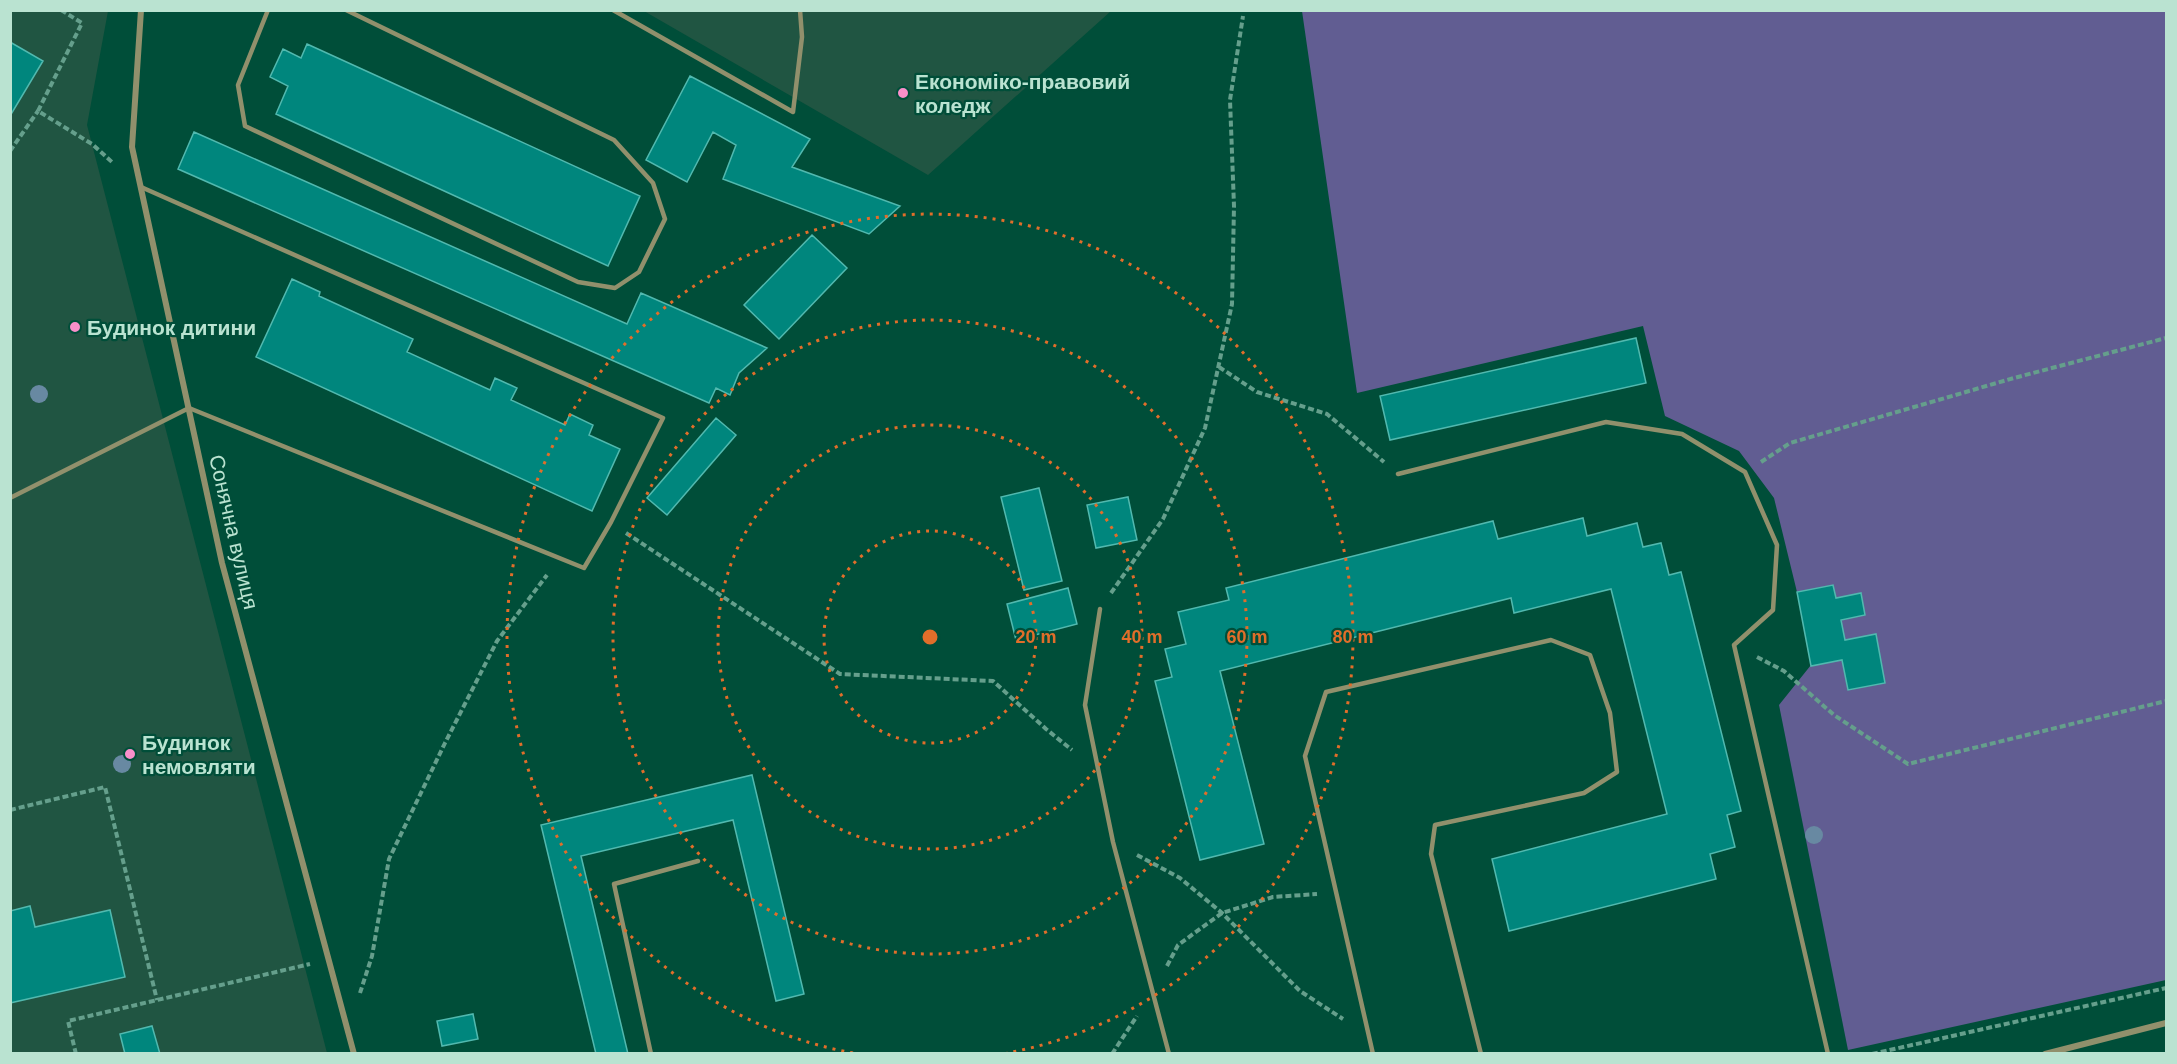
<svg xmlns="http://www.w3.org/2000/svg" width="2177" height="1064" viewBox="0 0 2177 1064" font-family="Arial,sans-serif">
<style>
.built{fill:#205542}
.green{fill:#615d92}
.building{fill:#00867d;stroke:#51b9af;stroke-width:1.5}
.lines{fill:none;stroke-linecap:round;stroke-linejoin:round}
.path{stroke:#659f8c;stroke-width:4;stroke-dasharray:6 3;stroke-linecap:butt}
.lane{stroke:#91906c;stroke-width:4.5}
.street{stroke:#91906c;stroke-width:6}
.tree{fill:#6889a2}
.ring{fill:none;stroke:#e16e2a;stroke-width:3;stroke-dasharray:3 6}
.poi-dot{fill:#f98fca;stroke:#004e39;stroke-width:2}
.labels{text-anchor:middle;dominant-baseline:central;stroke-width:4.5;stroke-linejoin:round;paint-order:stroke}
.poi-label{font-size:21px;font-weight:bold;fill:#bae3d1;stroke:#004e39;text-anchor:start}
.street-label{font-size:21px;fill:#bae3d1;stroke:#004e39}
.centre{fill:#e16e2a;stroke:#004e39;stroke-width:3}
.ring-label{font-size:18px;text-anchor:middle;font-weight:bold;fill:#e16e2a;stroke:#004e39;stroke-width:4.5;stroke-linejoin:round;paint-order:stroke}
</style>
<rect width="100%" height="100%" fill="#004e39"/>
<path class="built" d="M10 11H108L87 125 327 1053H11Z
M644 11H1111L928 175Z"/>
<path class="green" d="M1302 11H2166V980L1848 1050 1779 705 1811 665 1797 592 1774 498 1739 451 1665 416 1643 326 1357 393Z"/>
<path class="building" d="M10 42 43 61 10 116Z
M307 44 640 196 608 266 276 114 288 86 270 77 283 49 301 58Z
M690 76 810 139 792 167 900 206 869 234 723 179 736 145 713 132 687 182 646 160Z
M194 132 627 324 641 293 767 348 739 373 730 395 716 388 709 403 178 169Z
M812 235 847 268 779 339 744 305Z
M292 279 320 292 319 296 413 339 407 352 490 390 495 378 517 388 511 400 565 425 570 414 593 425 589 435 620 449 592 511 256 357Z
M1636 338 1646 383 1390 440 1380 396Z
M716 418 736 435 667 515 647 498Z
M1039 488 1062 581 1024 590 1001 497Z
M1128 497 1137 540 1096 548 1087 505Z
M1583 518 1587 536 1637 523 1643 547 1661 543 1669 575 1681 572 1741 811 1727 815 1735 847 1710 854 1716 879 1509 931 1492 859 1667 814 1611 589 1514 613 1511 598 1220 671 1264 844 1200 860 1155 681 1172 677 1165 649 1186 644 1178 612 1229 600 1226 588 1493 521 1498 539Z
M1833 585 1836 598 1861 593 1865 615 1841 620 1845 640 1876 634 1885 683 1848 690 1842 660 1811 666 1797 592Z
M1068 588 1077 624 1016 640 1007 604Z
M752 775 804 994 776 1001 733 820 581 856 628 1054H596L541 825Z
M30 906 35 927 110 910 125 977 10 1003V911Z
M473 1014 478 1039 442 1046 437 1021Z
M152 1026 160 1054H125L120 1034Z"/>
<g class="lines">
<path class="path" d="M61 10 82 23 38 111 92 144 113 163
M10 151 38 111
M1219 367 1257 392 1327 414 1384 462
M1761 462 1790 443 2014 378 2166 338
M626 533 840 674 993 681 1046 729 1072 750
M1111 593 1163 519 1205 428 1232 304 1234 206 1230 100 1243 16
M1757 657 1784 671 1834 715 1908 764 2166 701
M10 810 105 787 157 1000
M1137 855 1180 878 1222 913 1300 991 1343 1019
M1167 966 1178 945 1222 913 1273 897 1317 894
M360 993 372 956 389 859 445 743 497 641 547 575
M76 1054 68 1021 310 964
M1112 1054 1137 1016
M1872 1054 2166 988"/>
<path class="lane" d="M268 10 238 85 245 126 578 282 615 288 639 272 665 219 653 183 614 140 346 10
M613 10 793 112 802 37 800 10
M1398 474 1606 422 1682 434 1745 472 1777 545 1773 610 1734 645 1828 1054
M10 498 189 408 584 568 611 522 663 418 141 187
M1100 609 1085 705 1113 842 1169 1054
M651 1054 614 884 698 861
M1373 1054 1305 756 1326 692 1551 640 1590 655 1610 713 1617 772 1584 793 1435 825 1431 854 1481 1054"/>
<path class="street" d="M141 10 132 147 222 563 354 1054
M2045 1054 2166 1023"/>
</g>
<g class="tree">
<circle cx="39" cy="394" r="9"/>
<circle cx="122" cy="764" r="9"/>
<circle cx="1814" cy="835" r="9"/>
</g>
<g class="ring">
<circle cx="930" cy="637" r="106"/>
<circle cx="930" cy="637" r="212"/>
<circle cx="930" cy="637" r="317"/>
<path d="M853 1053A423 423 0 1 1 1007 1053"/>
</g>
<g class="poi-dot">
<circle cx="903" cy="93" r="6"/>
<circle cx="75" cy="327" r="6"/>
<circle cx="130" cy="754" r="6"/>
</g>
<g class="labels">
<g class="poi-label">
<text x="915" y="81">Економіко-правовий<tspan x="915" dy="24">коледж</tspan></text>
<text x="87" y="327">Будинок дитини</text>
<text x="142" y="742">Будинок<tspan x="142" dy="24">немовляти</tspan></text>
</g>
<g class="street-label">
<text transform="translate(234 532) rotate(77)">Сонячна вулиця</text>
</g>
</g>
<circle cx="930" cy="637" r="9" class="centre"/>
<g class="ring-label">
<text x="1036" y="643">20 m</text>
<text x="1142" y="643">40 m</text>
<text x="1247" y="643">60 m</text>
<text x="1353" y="643">80 m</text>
</g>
<rect width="2177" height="1064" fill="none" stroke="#bae3d1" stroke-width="24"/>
</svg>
